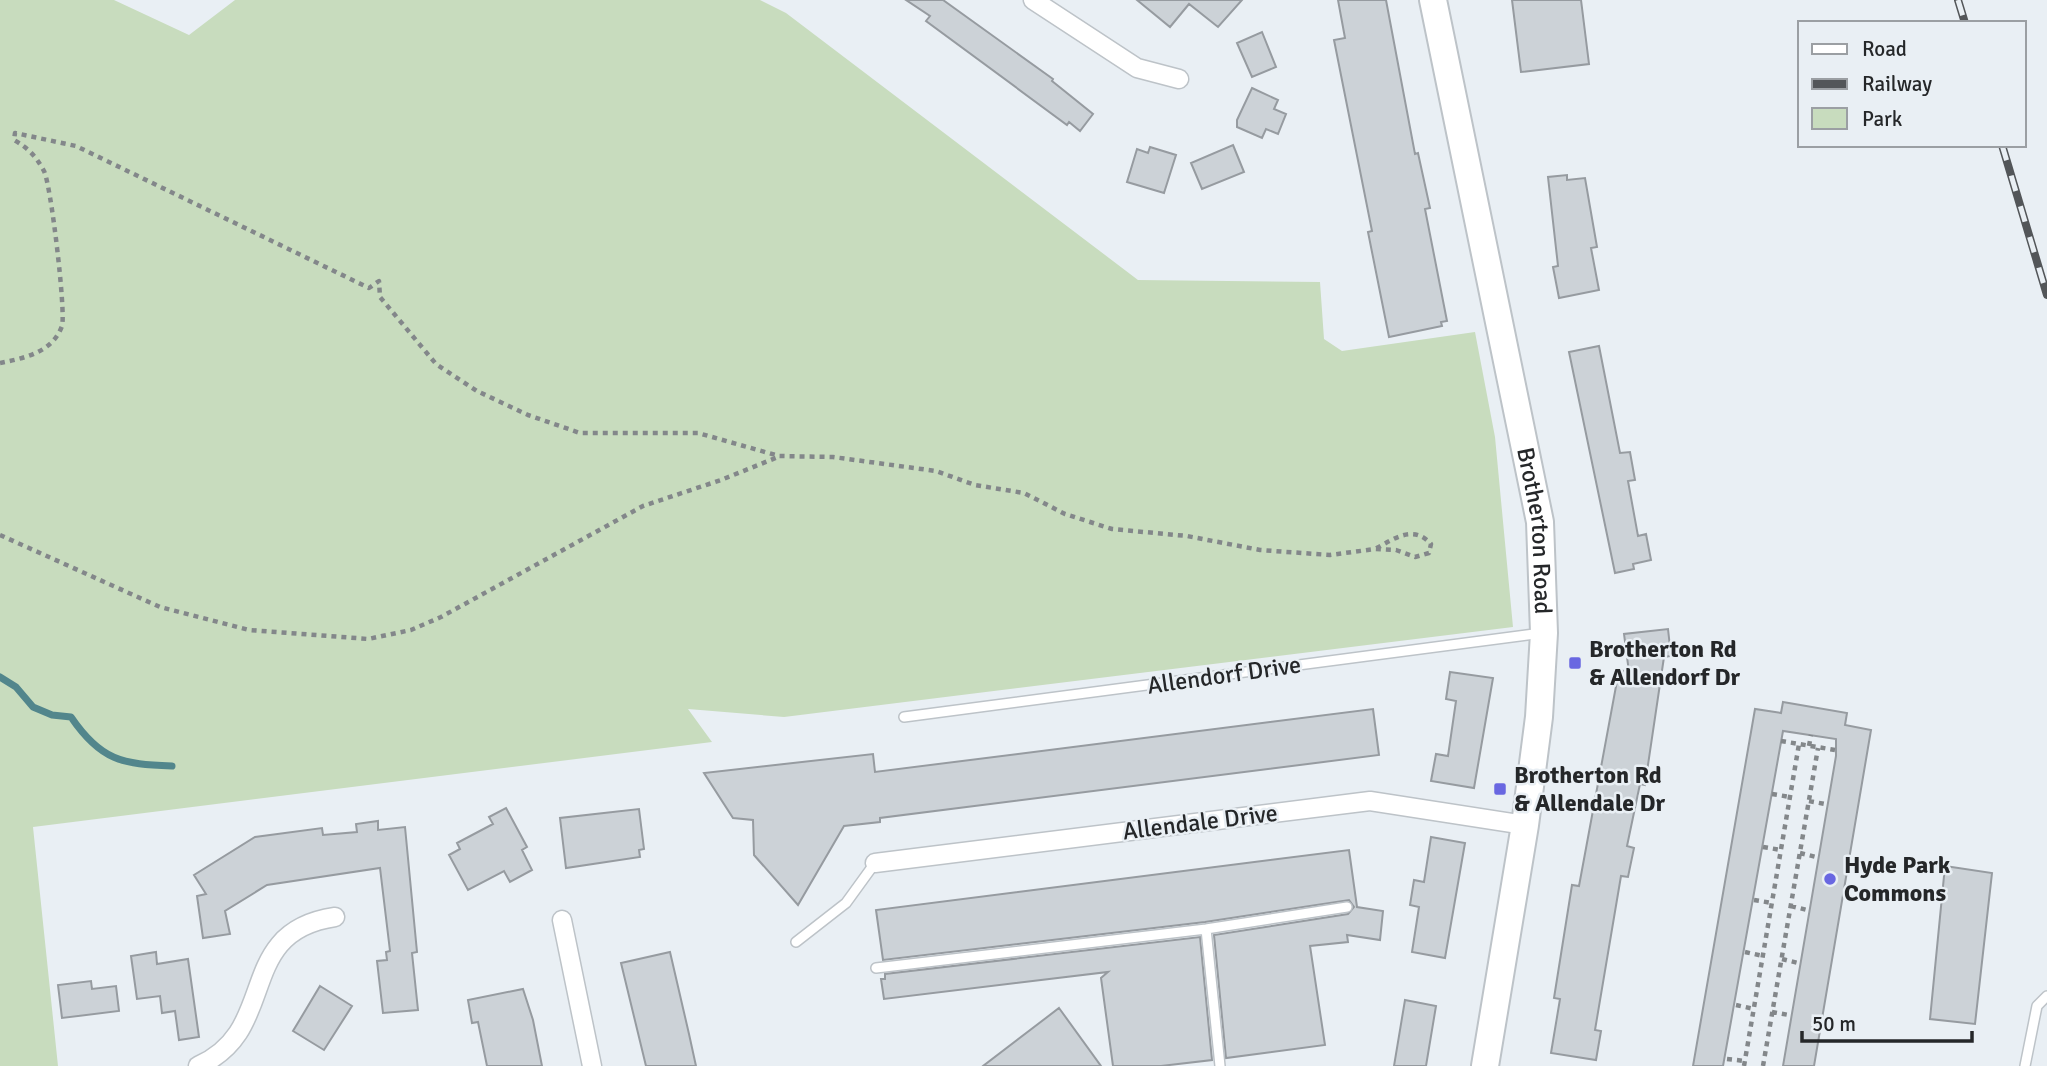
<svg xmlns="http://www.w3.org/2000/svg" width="2047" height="1066" viewBox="0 0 2047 1066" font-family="Signika,sans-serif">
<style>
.green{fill:#c8dcbe}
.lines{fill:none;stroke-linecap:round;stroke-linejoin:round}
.stream{stroke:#52868c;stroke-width:7}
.building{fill:#ccd2d7;stroke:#969ba0;stroke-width:2}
.lane-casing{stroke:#bdc3c8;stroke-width:12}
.street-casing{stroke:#bdc3c8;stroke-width:21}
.secondary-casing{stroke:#bdc3c8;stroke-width:30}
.path{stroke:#83878a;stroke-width:4.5;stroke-dasharray:5 5;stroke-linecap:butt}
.lane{stroke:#fff;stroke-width:9}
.street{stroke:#fff;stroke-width:18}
.secondary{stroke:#fff;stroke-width:26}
.rail-casing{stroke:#535659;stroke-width:8}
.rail{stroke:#e9eff4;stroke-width:5;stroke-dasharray:16;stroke-linecap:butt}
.poi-dot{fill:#6967e1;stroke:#e9eff4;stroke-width:2.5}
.labels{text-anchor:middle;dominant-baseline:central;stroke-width:5;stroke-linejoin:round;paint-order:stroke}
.street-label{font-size:24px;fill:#252729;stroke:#e9eff4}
.poi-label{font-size:24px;font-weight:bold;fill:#252729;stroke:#e9eff4;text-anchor:start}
</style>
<rect width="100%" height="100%" fill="#e9eff4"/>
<path class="green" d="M0 0H114L189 35 235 0H760L786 13 1138 280 1320 282 1324 339 1342 351 1475 332 1495 437 1513 627 784 717 688 709 712 742 33 827 58 1066H0Z"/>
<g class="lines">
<path class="stream" d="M0 677 16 687 33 707 52 715 71 717C101 761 122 764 172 766"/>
</g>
<path class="building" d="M906 0H943L1053 79 1052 81 1093 114 1080 131 1069 122 1067 125 926 21 930 16Z
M1137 0H1242L1218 27 1189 4 1170 27Z
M1338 0H1386L1415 154 1418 153 1430 208 1425 209 1447 321 1441 322 1442 326 1389 337 1368 232 1372 231 1334 40 1345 38Z
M1512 0H1581L1589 64 1521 72Z
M1262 32 1276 67 1252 77 1237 43Z
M1252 88 1278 100 1274 109 1286 114 1278 134 1266 129 1262 138 1237 127V120Z
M1233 145 1244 172 1202 189 1191 163Z
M1150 147 1176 155 1164 193 1127 182 1137 149 1148 153Z
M1567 175V180L1585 178 1597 247 1591 248 1599 290 1559 298 1553 267 1558 266 1548 177Z
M1599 346 1620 453 1630 452 1635 480 1628 481 1638 536 1646 534 1651 560 1633 564 1634 569 1615 573 1569 352Z
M1668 629 1671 656 1664 657 1645 785 1640 784 1627 846 1634 848 1628 877 1621 876 1595 1030 1601 1031 1596 1060 1551 1053 1560 999 1554 998 1572 885 1579 886 1619 670 1629 672 1624 634Z
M1450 672 1493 678 1474 788 1431 781 1436 754 1448 756 1456 701 1446 699Z
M1783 702 1847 713 1845 725 1871 730 1814 1066H1783L1836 756V739L1783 731 1723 1066H1693L1755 709 1781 713Z
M1373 709 1379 755 880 818V822L844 826 798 905 754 855 753 820 733 818 704 773 873 754 875 772Z
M506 808 527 847 522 850 532 870 510 882 504 871 468 890 449 855 460 849 457 843 493 824 489 817Z
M639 809 644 849 639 850 640 857 566 868 560 818Z
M378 821V830L405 827 417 952 412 953 418 1010 383 1013 377 961 387 960 386 952 390 951 380 868 267 885 225 911 230 934 203 938 197 896 206 894 194 875 255 837 322 828 323 835 357 832 356 824Z
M1431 837 1465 843 1445 958 1412 952 1419 907 1410 905 1414 880 1424 882Z
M1349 850 1357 907 1383 911 1380 940 1347 935 1348 942 1310 946 1325 1045 1226 1058 1214 935 1348 914 1354 907 1349 900 1205 922 883 960 876 910Z
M1945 866 1992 873 1975 1024 1930 1019Z
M1200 937 1212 1060 1161 1066H1113L1101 978 1108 972 884 999 881 979H885V974Z
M156 952 157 964 188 959 199 1037 179 1040 175 1011 162 1013 160 996 137 999 131 956Z
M670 952 689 1034 696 1066H646L621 963Z
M91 981 92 989 116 986 119 1011 62 1018 58 985Z
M320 986 352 1006 324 1050 293 1031Z
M523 989 533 1020 542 1066H487L478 1022 472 1023 468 1000Z
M1405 1000 1436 1006 1426 1066H1394Z
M1059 1008 1101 1066H983Z"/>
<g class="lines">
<g class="lane-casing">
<path id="lane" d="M904 717 1542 633
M1206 929 1220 1066
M796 942 846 903 875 863
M876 968 1206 929 1347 907
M2025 1066 2037 1006 2047 996"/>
</g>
<g class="street-casing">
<path id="street" d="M1033 0 1137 68 1179 79
M875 863 1370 801 1525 825
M562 920 592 1066
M198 1066C281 1030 233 932 335 917"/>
</g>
<g class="secondary-casing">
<g id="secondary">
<path id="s1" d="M1433 0 1540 522 1544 633 1539 717 1525 825 1485 1066"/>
</g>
</g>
<path class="path" d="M0 363C24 358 52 353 62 326 66 312 51 185 44 171 36 156 28 148 14 140L15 133 76 146 369 288 379 281 380 297 436 364 477 391 528 415 580 433H698L779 456 833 457 936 471 975 485 1024 493 1065 514 1112 529 1187 536 1260 550 1330 555 1375 549 1396 550 1415 557 1429 553 1431 544C1413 524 1394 539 1375 549
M0 535 160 607 249 630 368 639 411 630 441 617 643 506 721 480 778 457
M1781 741 1835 750
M1809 746 1811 735
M1772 794 1790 797
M1809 801 1825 804
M1763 847 1781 850
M1800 853 1816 857
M1754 900 1772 903
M1791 906 1807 910
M1745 952 1763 956
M1782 959 1798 963
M1736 1005 1754 1009
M1772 1012 1789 1015
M1727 1059 1745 1061
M1744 1066 1799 744
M1763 1066 1818 748"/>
<use href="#lane" class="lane"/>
<use href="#street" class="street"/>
<use href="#secondary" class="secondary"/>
<g class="rail-casing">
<path id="rail" d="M1958 0 1965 23
M2002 145 2047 295"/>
</g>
<use href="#rail" class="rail"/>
</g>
<g class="poi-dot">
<rect x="1568" y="656" width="14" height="14" rx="3.5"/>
<rect x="1493" y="782" width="14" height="14" rx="3.5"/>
<circle cx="1830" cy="879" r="7"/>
</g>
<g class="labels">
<g class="street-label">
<text stroke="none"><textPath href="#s1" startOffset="541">Brotherton Road</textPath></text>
<text transform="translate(1224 675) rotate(-8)">Allendorf Drive</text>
<text transform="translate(1200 822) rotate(-7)">Allendale Drive</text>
</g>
<g class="poi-label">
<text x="1589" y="649">Brotherton Rd<tspan x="1589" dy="28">&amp; Allendorf Dr</tspan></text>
<text x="1514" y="775">Brotherton Rd<tspan x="1514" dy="28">&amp; Allendale Dr</tspan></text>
<text x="1844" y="865">Hyde Park<tspan x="1844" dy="28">Commons</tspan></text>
</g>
</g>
<rect x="1798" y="21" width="228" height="126" fill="#e9eff4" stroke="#9b9fa3" stroke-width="2"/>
<rect x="1812" y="44" width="35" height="10" fill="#ffffff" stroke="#9b9fa3" stroke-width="2"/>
<text x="1862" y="56" font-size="21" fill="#252729">Road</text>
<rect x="1812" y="79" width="35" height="10" fill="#535659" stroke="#9b9fa3" stroke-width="2"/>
<text x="1862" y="91" font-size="21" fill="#252729">Railway</text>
<rect x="1812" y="108" width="35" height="21" fill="#c8dcbe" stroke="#9b9fa3" stroke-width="2"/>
<text x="1862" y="126" font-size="21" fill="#252729">Park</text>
<path d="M1802 1031v10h170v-10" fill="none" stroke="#252729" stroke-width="3.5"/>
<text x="1812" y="1031" font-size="21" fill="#252729" stroke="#e9eff4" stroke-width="5" paint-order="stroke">50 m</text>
</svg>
